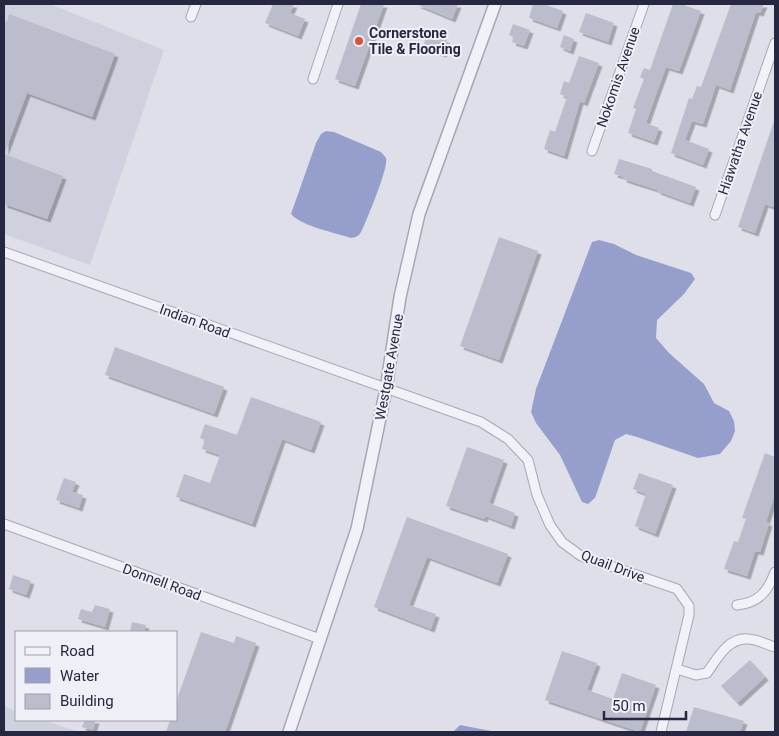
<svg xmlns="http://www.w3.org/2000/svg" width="779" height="736" viewBox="0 0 779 736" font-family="Roboto,sans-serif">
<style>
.built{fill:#d0d1de}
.water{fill:#969fcc}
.building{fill:#bbbccc;filter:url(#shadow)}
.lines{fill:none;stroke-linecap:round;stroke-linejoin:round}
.minor-casing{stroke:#a7a8b7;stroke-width:11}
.tertiary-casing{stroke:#a7a8b7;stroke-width:14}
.minor{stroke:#f1f2f7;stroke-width:9}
.tertiary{stroke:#f1f2f7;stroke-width:11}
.poi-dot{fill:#d95338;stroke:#eeeff7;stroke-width:2}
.labels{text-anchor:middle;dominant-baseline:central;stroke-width:4;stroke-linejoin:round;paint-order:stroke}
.poi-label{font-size:14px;font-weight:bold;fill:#262741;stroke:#eeeff7;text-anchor:start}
.street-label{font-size:14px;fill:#262741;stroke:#eeeff7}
</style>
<defs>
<filter id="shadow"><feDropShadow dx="3.5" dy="3.5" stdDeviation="0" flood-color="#0004"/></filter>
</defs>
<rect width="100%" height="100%" fill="#dedfe9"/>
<path class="built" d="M4 4H50L164 50 90 265 4 234Z
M4 706 16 711V720H43L79 732H4Z"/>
<path class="water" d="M326 131 334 132 381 152C382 154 385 156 386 158 389 167 367 219 362 230 359 236 357 237 351 238 336 233 301 226 291 214L316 143 321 134Z
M599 240 614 244 636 255 691 273 695 279 684 294 657 320 656 338 669 353 704 384 714 403 729 411 734 421 735 431 731 441 720 454 698 458 637 437 626 434 615 440 595 498 588 504 582 502 560 455 536 423 531 412 536 389 592 242Z
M460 725 496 732H453Z"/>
<path class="building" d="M273 4H294L290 13 305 19 298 36 265 23Z
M361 4H384L355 86 335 79Z
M416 4H458L452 19Z
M533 4H543L563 11 557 28 529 18Z
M673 4H681L701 11 679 71 666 67 655 97 646 123 659 128 654 142 628 133 636 109 633 108 644 79 640 77 644 68 650 70Z
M731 4H764L760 13 756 12 730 90 716 85 703 124 692 121 685 140 709 149 703 165 671 153 689 98 692 99 697 86 701 87Z
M586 13 614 23 608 42 579 32Z
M9 14 115 54 92 117 27 93 5 152 4 21 7 22Z
M513 24 530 30 524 46 512 42 514 37 509 35Z
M427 34 447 40 443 54 423 47Z
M564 35 574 39 570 51 560 47Z
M579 56 599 63 584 103 580 101 564 156 544 149 550 130 555 132 567 97 560 94 564 81 569 83Z
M774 121H775V201L773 207 765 204 755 233 738 227Z
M4 154 63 176 47 219 4 204Z
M619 159 652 169V171L696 187 690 203 657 191 658 190 623 179 624 177 614 174Z
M499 237 538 251 499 360 460 346Z
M115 347 224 387 214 414 105 375Z
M251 397 321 422 311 450 282 439 252 524 176 497 184 474 210 483 220 455 202 449 205 440 200 438 205 424 237 435Z
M467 447 504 460 489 503 515 513 511 526 485 516 484 519 446 506Z
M765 453 775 457V494L766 522 769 523 760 552 755 551 747 576 724 569 734 541 738 542 746 519 742 518Z
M639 473 673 485 655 534 635 526 646 494 633 489Z
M64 478 76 482 72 492 83 495 79 508 56 500Z
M407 517 508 554 497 583 427 557 409 605 436 614 431 629 374 607Z
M13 575 31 581 26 595 9 589Z
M95 605 110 609 105 627 78 619 81 609 92 612Z
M132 622 146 625 144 632H130Z
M201 632 234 643 236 636 256 643 225 732H166L170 720H176V702Z
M562 651 597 663 587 690 613 699 622 673 656 685 640 732 545 700Z
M750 660 765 677 737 703 721 686Z
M694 707 744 721 740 732H686Z
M85 720H96L93 730 82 727Z"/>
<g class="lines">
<g class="minor-casing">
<path id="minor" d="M191 17 196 4
M313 79 338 4
M592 151 644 4
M715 215 775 43
M4 252 481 422 508 439 528 460 537 495 550 525 562 542 581 556 677 589 689 606V615L661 732
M4 524 320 639
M737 605C759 603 768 591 775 572
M677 669 696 675 707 673C717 659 728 637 748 639 757 639 767 645 775 647"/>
</g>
<g class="tertiary-casing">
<path id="tertiary" d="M289 732 357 529 386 389 400 297 419 214 495 4"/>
</g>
<use href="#minor" class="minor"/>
<use href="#tertiary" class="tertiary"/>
</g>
<circle class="poi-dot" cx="359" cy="41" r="5"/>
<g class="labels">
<g class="poi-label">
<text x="369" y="33">Cornerstone<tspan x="369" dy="16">Tile &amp; Flooring</tspan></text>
</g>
<g class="street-label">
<text transform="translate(618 77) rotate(-71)">Nokomis Avenue</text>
<text transform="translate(740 143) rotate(-71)">Hiawatha Avenue</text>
<text transform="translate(195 321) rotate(20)">Indian Road</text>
<text transform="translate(389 367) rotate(-80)">Westgate Avenue</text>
<text transform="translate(613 566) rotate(21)">Quail Drive</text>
<text transform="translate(162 582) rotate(20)">Donnell Road</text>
</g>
</g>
<rect width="779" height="736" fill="none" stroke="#262741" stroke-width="10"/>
<rect x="15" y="631" width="162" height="90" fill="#eeeff7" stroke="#9e9fae"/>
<rect x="25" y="647" width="25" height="8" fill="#f1f2f7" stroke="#9e9fae"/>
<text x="60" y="656" font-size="15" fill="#262741">Road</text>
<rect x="25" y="668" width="25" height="15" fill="#969fcc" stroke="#9e9fae"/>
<text x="60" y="681" font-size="15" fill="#262741">Water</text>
<rect x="25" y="694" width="25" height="15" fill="#bbbccc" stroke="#9e9fae"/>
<text x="60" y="706" font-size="15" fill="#262741">Building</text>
<path d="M604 711v8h82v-8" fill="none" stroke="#262741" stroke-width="2.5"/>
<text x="612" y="711" font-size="15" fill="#262741" stroke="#eeeff7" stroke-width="4" paint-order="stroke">50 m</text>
</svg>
